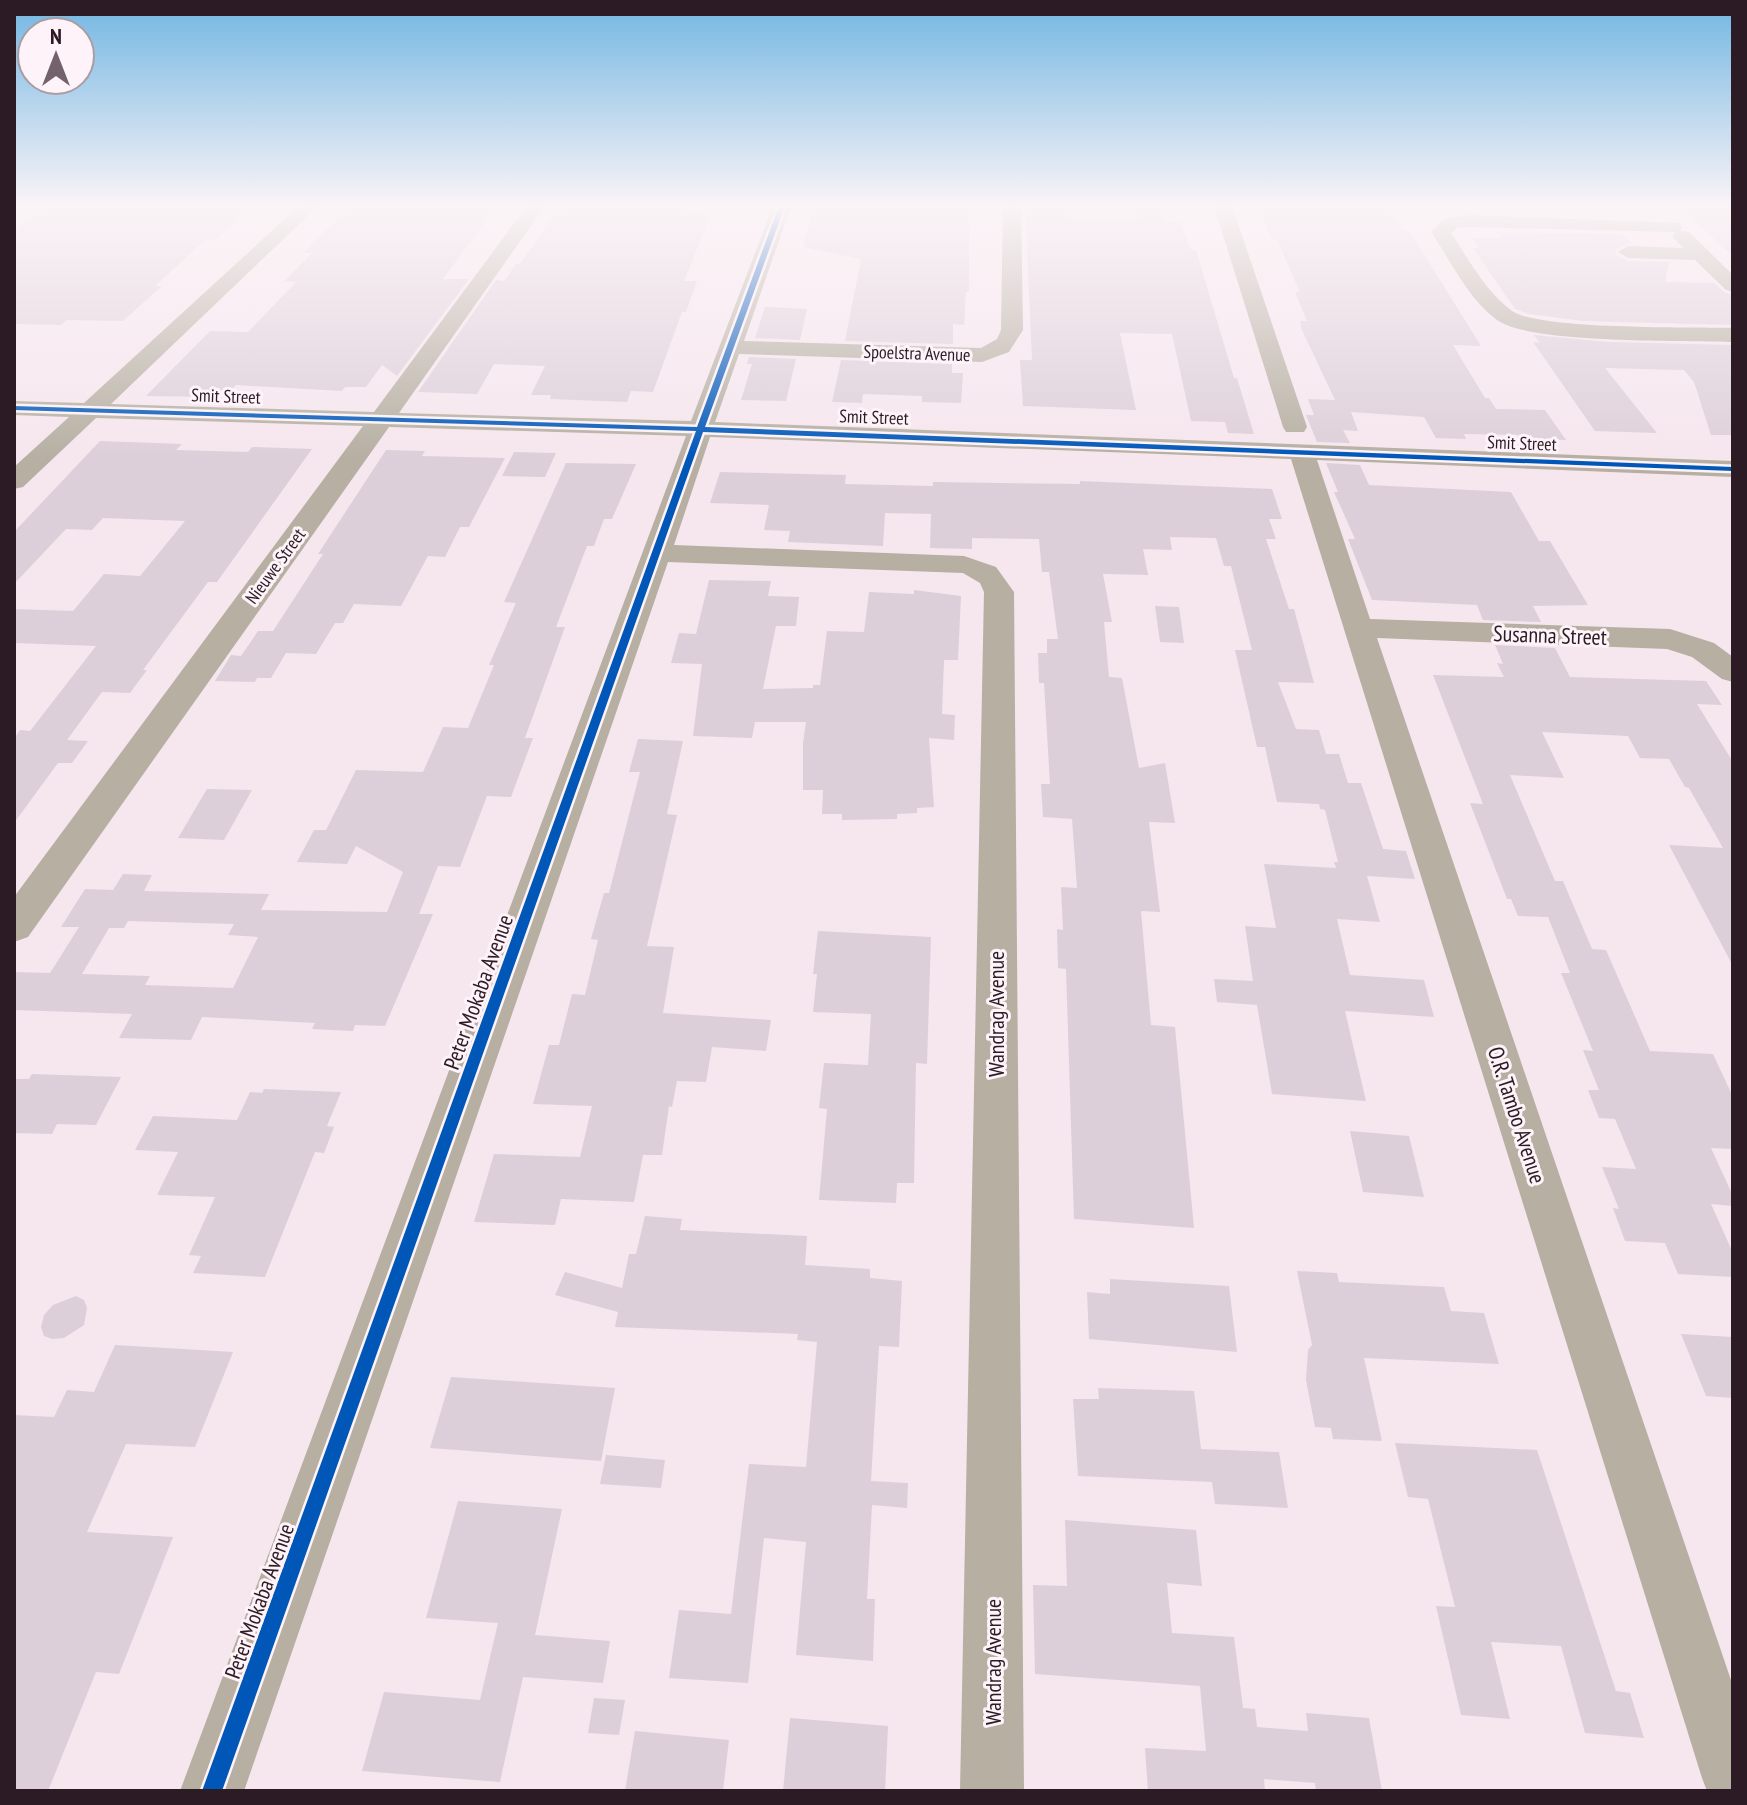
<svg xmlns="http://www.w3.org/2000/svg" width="1747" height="1805" viewBox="0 0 1747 1805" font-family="'PT Sans Narrow',sans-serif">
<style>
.building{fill:#ddcfd9;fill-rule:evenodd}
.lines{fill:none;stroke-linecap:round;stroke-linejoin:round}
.minor{fill:#b6afa2;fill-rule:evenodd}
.cycleway-casing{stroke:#fdf3f8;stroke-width:5}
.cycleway{fill:#0057b8;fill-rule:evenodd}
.labels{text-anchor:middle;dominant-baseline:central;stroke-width:6;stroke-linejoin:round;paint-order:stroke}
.far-street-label{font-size:18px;fill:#2c1b24;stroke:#fdf3f8}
.street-label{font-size:22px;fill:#2c1b24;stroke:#fdf3f8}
</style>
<rect width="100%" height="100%" fill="#f6e6ee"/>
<path class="building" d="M48 206H253L215 240 206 239 155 286H162L123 321 67 320 61 325 14 324V229Z
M350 206H497L443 279H469L397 376 382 365 366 387H345L342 391 236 385 229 392H217L213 397 146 396 210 331 248 332 296 282 285 281 312 253H304Z
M566 206H678L676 209 713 210 684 281H697L686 312H682L653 392 631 391 627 402 550 399 551 395H531L545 366 494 364 477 394 418 392 496 280 504 281 516 264H520L557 210H563Z
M817 206H969V292H966L964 325 953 324V344L845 341 861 259 803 247 813 208Z
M1025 206H1070L1071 219 1138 220 1134 206H1158L1163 222H1181L1190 249 1196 250 1234 378H1237L1254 434 1228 433 1225 422 1191 421 1172 334 1120 333 1136 410 1023 406 1020 360H1032Z
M1257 206H1388L1403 230H1409L1481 346 1453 345 1485 398H1489L1496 409 1545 410 1566 440 1533 439 1530 435 1464 434 1466 439 1436 438 1424 417 1351 412 1358 431 1343 430 1350 443 1317 442 1306 415H1314L1308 399 1335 400 1301 328 1300 321H1307L1295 292H1300L1277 240H1272Z
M1679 206H1733V256Z
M1497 232 1623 234 1631 243 1616 249V255L1628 261 1669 262 1665 282 1715 283 1724 292 1733 295V325L1583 321 1529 314 1515 309 1473 248H1479L1472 238H1502Z
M765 307 807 309 800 340 755 338Z
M1534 335 1609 342 1733 345V435H1711L1694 382 1684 370 1605 368 1657 433 1595 431 1533 342 1540 343Z
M749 357 796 359 786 401 741 400 752 364H747Z
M841 360 952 364V373H963L961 403 922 402V396L863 394 862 403 832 402Z
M100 441 182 444 176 450 248 452 252 447 312 449 217 582H208L143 670H147L130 693 102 692 67 740 88 741 72 763H58L14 823V739L20 730 30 731 96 646 14 643V609L73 611 104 574 140 576 185 521 103 518 92 530 66 529 14 584V532Z
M386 450 425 451 422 456 505 458 469 527H460L445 557 428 556 401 606 354 604 343 623H335L316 654 286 653 271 678H257L255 682 215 681 231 655 241 656 258 631H273L323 554H318Z
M514 452 556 453 545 477 502 476Z
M566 463 636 464 612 519H604L594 546H587L556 627H565L525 738H533L511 797 487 796 460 867 438 866 419 914H433L385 1026 355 1025 353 1031 312 1029 315 1023 202 1017 191 1040 119 1038 132 1014 14 1010V972L50 973 79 927H61L85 889 113 890 123 874 152 875 144 891 269 894 261 910 387 912 403 872 356 846 347 864 297 862 314 830H326L356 770 423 772 443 727 468 728 494 665H489L516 603 504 602ZM128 921 234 924 228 935 258 937 233 988 145 985 150 976 82 974 109 928H124Z
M1326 463 1360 465 1369 485 1511 492 1539 541H1550L1588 605 1533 606 1541 622 1483 620 1477 605 1372 600 1348 539H1355L1334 492H1338Z
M720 472 846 475 845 484 933 486V482L1080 484V481L1272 489 1282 519H1269L1276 539H1266L1289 609H1294L1314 683 1278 682 1296 729 1319 730 1326 754H1339L1348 783H1361L1383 849 1406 851 1415 879 1367 876 1380 922 1337 919 1350 975 1424 980 1434 1017 1345 1011 1366 1101 1272 1094 1257 1005 1217 1002 1214 979 1253 981 1245 926 1276 928 1264 864 1336 868 1334 862H1338L1325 810 1320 809 1319 804 1277 802 1265 747H1257L1235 650H1252L1231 566H1224L1216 538 1170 537 1172 550 1143 549 1148 575 1103 574 1112 622H1104L1109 677 1122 678 1139 768 1165 763 1175 823 1149 822 1160 912 1141 911 1151 1025 1175 1027 1194 1228 1074 1219 1066 969 1058 968 1057 929 1063 930 1061 887 1077 888 1072 819 1043 817 1041 784H1050L1044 683H1039L1038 653H1047V639H1058L1049 572H1042L1039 539 972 538V549L930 548 931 514 885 513 883 546 788 542 790 531 764 530 769 505 710 503Z
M709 580 771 581 768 596 799 597 796 626H776L763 689 813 688V685H820L827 631 864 632 869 592 914 594V590L961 596 958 660H944L942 714 955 715 954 740 929 738 934 807 917 808V813L897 814V819L842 820V814H822L823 790H803V743L806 722H755L752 738 693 736 702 664 671 663 679 633 696 634Z
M1155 606 1179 607 1184 643 1160 642Z
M1495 645 1555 648 1570 677 1706 681 1722 705 1697 704 1733 762V966L1669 845 1723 848 1689 788 1685 787 1669 759 1640 758 1628 736 1542 732 1564 778 1510 775 1555 881H1563L1592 949 1606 950 1650 1051 1713 1054 1733 1097V1149L1711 1148 1733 1196V1206L1711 1204 1733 1253V1277L1678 1274 1665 1243 1625 1241 1613 1208 1619 1209 1602 1167 1636 1169 1615 1119 1599 1118 1588 1090H1599L1583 1050 1593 1051 1561 973H1570L1548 917 1518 916 1511 899H1507L1470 803 1483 804 1433 675 1504 677 1497 663 1503 664Z
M638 739 683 741 667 814 677 815 647 946 674 947 663 1013 771 1020 766 1051 712 1047 706 1082 677 1081 672 1107 669 1106 662 1155H643L634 1202 561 1199 555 1225 474 1222 494 1154 580 1157 592 1106 533 1104 549 1045H559L572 994 585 995 598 940 591 939 604 893H609L640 772H629Z
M207 789 252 790 224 840 178 838Z
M818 931 931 937 927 1064 916 1063 914 1183H897L896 1203 819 1200 827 1109 819 1108 824 1063 868 1065 871 1014 813 1012 817 974H813Z
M32 1074 121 1077 96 1125 57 1124 52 1134 14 1133V1079H29Z
M264 1089 341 1092 327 1126 334 1127 324 1153 315 1152 265 1277 193 1273 201 1256 189 1255 215 1197 157 1195 178 1152 135 1150 153 1116 237 1120 250 1092 262 1093Z
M1350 1131 1409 1136 1424 1197 1363 1192Z
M645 1216 682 1219 680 1230 807 1236 805 1265 870 1269V1278L902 1281 899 1347 879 1346 871 1481 908 1483 907 1508 872 1505 867 1599H875L873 1661 796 1655 806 1542 764 1538 748 1683 669 1678 679 1610 731 1614 749 1464 806 1467 817 1342 797 1340 798 1334 615 1327 618 1312 555 1295 565 1272 622 1288 629 1254H636Z
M1297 1271 1337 1273 1339 1282 1444 1287 1451 1311 1484 1313 1499 1364 1364 1358 1382 1441 1333 1439 1331 1428 1315 1427 1306 1380 1308 1350 1312 1345Z
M1110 1279 1229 1286 1237 1352 1089 1339 1087 1292 1110 1294Z
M76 1296 84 1300 87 1308 84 1325 64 1338 52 1339 44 1336 41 1327 44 1315 53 1305Z
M1681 1334 1733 1337V1398L1706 1396Z
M115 1345 233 1352 195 1447 126 1444 87 1532 173 1537 119 1674 96 1672 48 1791H14V1415L54 1417 67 1390 94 1392Z
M451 1377 615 1388 601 1461 430 1448Z
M1098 1388 1194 1391 1201 1449 1279 1452 1288 1508 1215 1504 1212 1482 1078 1476 1073 1399H1099Z
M1395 1443 1537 1450 1616 1691 1630 1693 1644 1738 1585 1733 1561 1646 1491 1642 1510 1719 1461 1715 1436 1606 1455 1607 1428 1499 1408 1497Z
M606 1455 665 1460 661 1488 600 1484Z
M458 1501 562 1509 535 1635 610 1641 603 1683 523 1677 500 1782 362 1771 384 1692 480 1700 498 1623 426 1618Z
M1065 1520 1196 1530 1202 1586 1167 1583 1172 1633 1234 1637 1243 1708 1255 1709 1257 1727 1308 1731 1306 1713 1369 1718 1382 1791H1316L1315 1783 1264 1779 1265 1791H1148L1145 1748 1206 1751 1200 1686 1035 1674 1033 1585 1067 1586Z
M594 1698 625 1700 619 1735 588 1733Z
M790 1718 888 1726 885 1791H783Z
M635 1731 729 1740 723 1791H625Z"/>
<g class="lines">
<path class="minor" d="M299 206H318L111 404 374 412 527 206H545L399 413 691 421 773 206H791L744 341 981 348 997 339 1001 330 1003 206H1021L1023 330 1009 352 982 362 739 354 715 422 1733 461V477L1317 460 1370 619 1670 629 1714 643 1733 657V682L1722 679 1692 657 1667 649 1377 638 1733 1686V1791H1707L1702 1778 1291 459 710 437 674 545 964 556 996 567 1014 592 1024 1791H960L984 592 980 583 963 573 668 562 244 1791H180L686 436 389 427 28 937 14 942V897L363 426 96 418 23 487 14 489V467L69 417 14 415V401L84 403Z
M1214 206H1232L1307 427 1304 432H1286L1283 427Z
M1469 215 1680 223 1682 227 1680 231 1689 232 1733 275V292L1726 290 1695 260 1628 258 1618 252 1628 246 1683 248 1672 236 1675 232 1469 227 1457 228 1451 233C1469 260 1486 292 1512 311 1540 330 1691 327 1733 328V342C1685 340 1530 344 1497 320 1468 299 1451 261 1431 232L1445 219Z"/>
<g class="cycleway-casing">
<path id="cycleway" d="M779 206H785L705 427 1733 467V471L703 432 222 1791H202L696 431 14 410V406L697 427Z"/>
</g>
<use href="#cycleway" class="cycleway"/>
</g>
<linearGradient id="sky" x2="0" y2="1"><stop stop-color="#72b6e2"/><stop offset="0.45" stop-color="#fbf4f7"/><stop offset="1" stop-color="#fbf4f7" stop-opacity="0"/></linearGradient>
<rect width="1747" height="458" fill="url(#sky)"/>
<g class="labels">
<g class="far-street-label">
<text transform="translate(917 353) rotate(2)">Spoelstra Avenue</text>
<text transform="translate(226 396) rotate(2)">Smit Street</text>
<text transform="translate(874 417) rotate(2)">Smit Street</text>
<text transform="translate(1522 443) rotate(2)">Smit Street</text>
<text transform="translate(275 566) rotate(-54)">Nieuwe Street</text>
</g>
<g class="street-label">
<text transform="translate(1550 635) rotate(2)">Susanna Street</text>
<text transform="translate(478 992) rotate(-70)">Peter Mokaba Avenue</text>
<text transform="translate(996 1014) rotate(-90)">Wandrag Avenue</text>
<text transform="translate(1517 1115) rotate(72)">O.R. Tambo Avenue</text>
<text transform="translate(259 1601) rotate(-70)">Peter Mokaba Avenue</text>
<text transform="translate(993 1662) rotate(-90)">Wandrag Avenue</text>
</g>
</g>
<rect width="1747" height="1805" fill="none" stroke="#2c1b24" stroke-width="32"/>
<g transform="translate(56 56)"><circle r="38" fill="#fdf3f8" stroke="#a99da3" stroke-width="2"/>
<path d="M0-6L14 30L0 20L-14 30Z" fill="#73626b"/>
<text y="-12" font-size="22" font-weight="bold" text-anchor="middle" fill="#2c1b24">N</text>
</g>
</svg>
